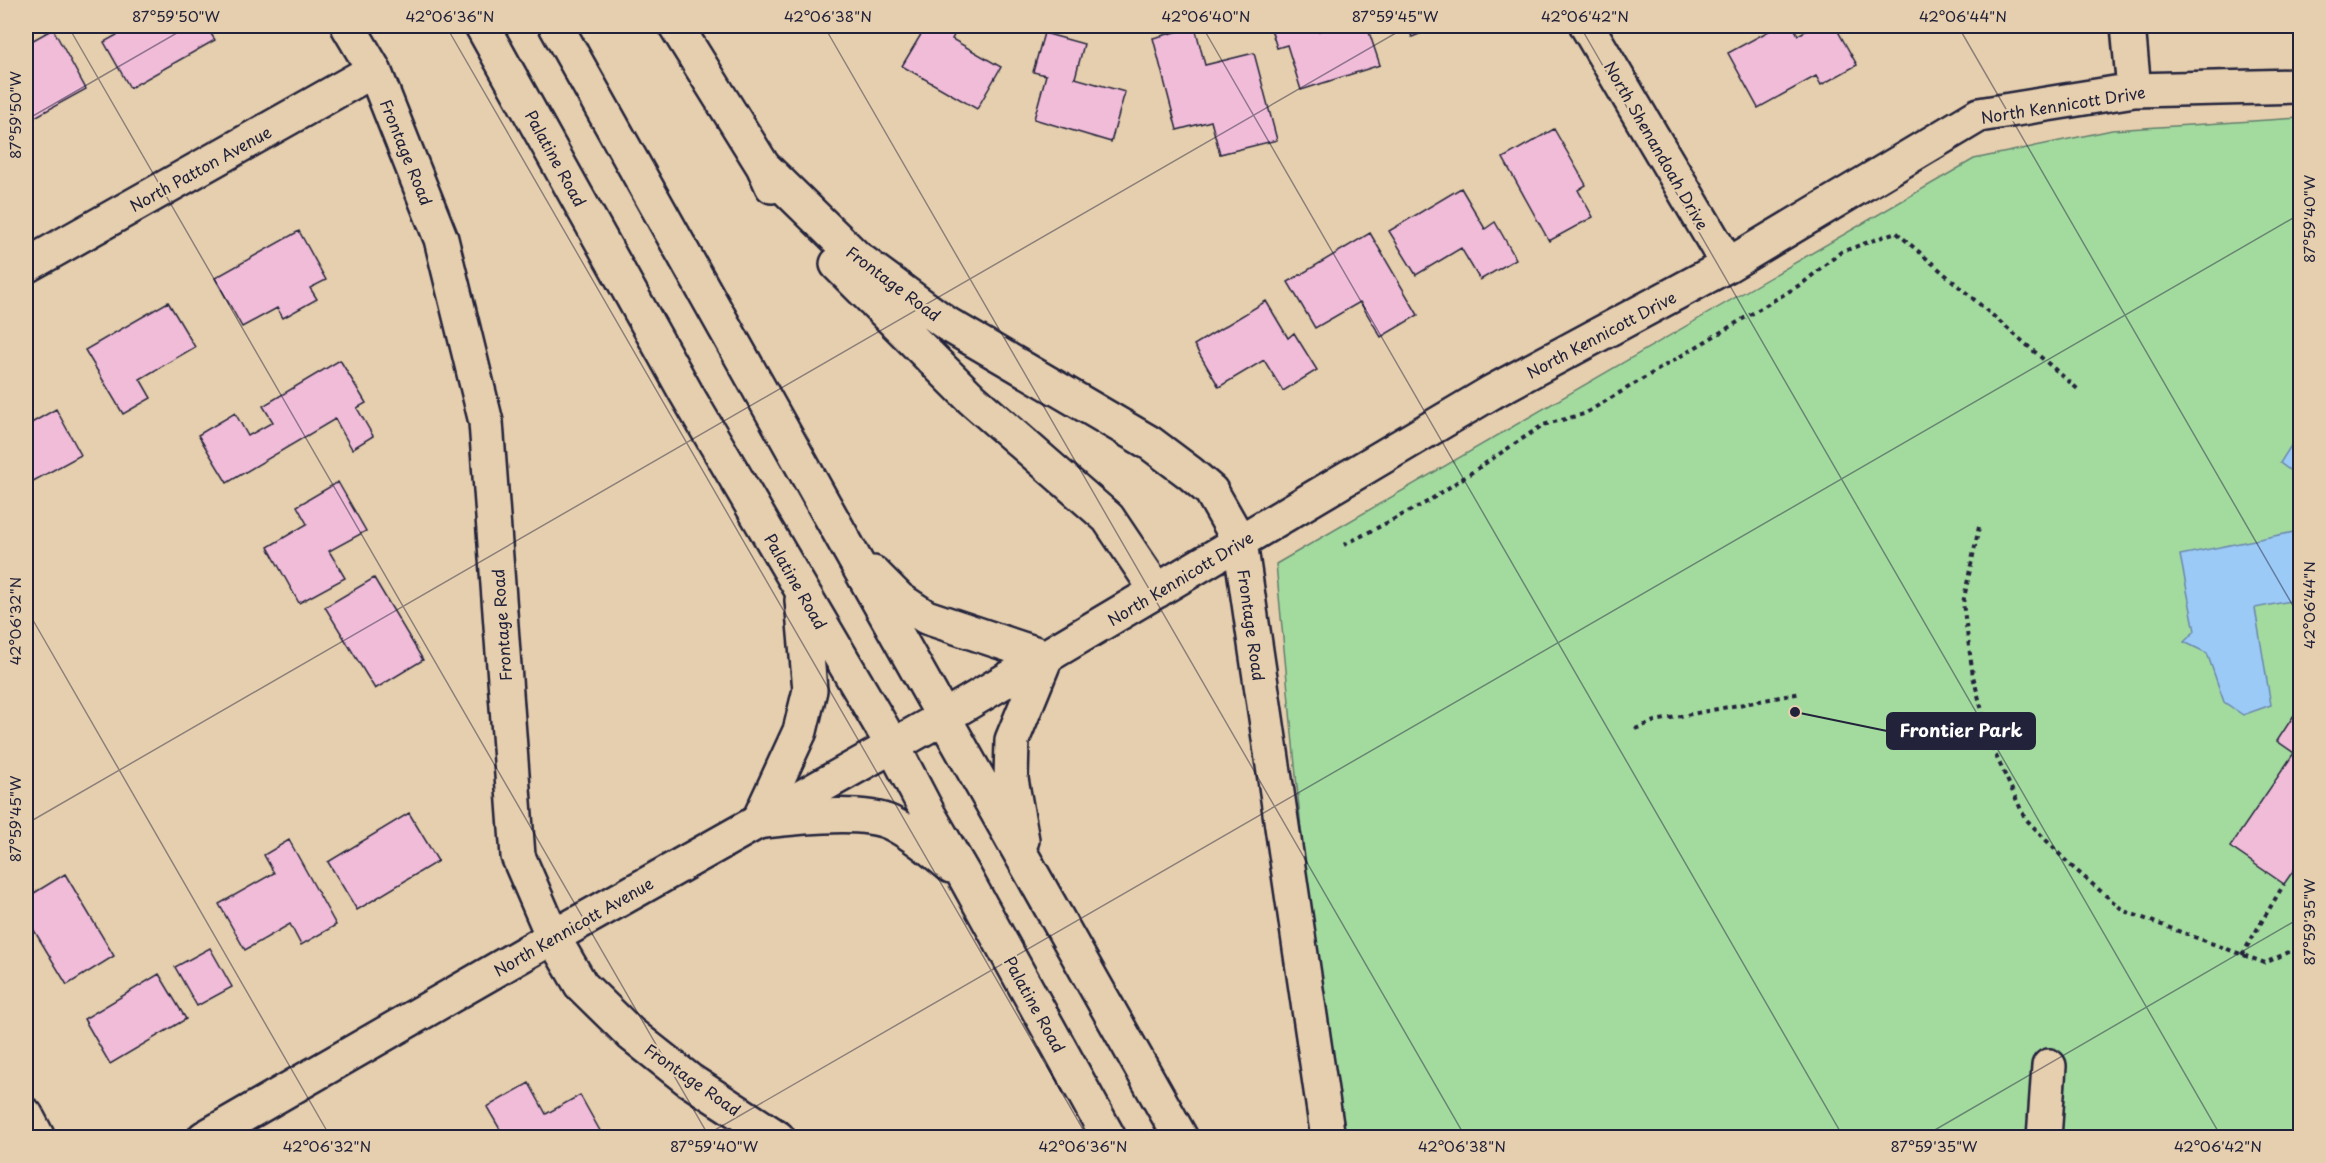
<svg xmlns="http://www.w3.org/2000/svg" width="2326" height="1163" viewBox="0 0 2326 1163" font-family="'Playpen Sans',sans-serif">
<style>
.green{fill:#a3db9f;stroke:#627e6d;stroke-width:1.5}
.water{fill:#9bcaf6;stroke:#6b87ab;stroke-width:1.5}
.building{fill:#f0bcd8;stroke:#22223b;stroke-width:1.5}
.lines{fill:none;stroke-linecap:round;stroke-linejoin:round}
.minor-casing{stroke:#22223b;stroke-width:38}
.highway-casing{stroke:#22223b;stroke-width:38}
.path{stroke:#22223b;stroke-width:4;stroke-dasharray:4.5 4.5;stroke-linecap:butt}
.minor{stroke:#e6cfae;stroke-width:33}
.highway{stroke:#e6cfae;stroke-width:33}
.ticks{fill:none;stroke:#22223b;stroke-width:1.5;stroke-opacity:0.45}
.labels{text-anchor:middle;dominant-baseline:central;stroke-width:4.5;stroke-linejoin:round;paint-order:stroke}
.street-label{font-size:16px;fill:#22223b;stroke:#e6cfae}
.leader{fill:none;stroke:#22223b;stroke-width:2}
.callout-dot{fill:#22223b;stroke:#e6cfae;stroke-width:2}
.callout{fill:#22223b;stroke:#22223b;stroke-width:2}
.callout-label{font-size:18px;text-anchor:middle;font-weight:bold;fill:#fff}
.neatline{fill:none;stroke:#22223b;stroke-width:2}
.ticks-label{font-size:15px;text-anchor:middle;fill:#22223b}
</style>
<rect width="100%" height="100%" fill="#e6cfae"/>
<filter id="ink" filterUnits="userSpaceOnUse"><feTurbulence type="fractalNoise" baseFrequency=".0167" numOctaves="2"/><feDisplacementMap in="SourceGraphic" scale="12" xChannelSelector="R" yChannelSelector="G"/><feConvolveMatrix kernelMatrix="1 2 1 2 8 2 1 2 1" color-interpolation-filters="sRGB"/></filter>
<g filter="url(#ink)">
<path class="green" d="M2300 118V1137H1346L1304 860 1276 564 1974 159 2112 130Z"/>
<path class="water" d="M2300 431V478L2280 463Z
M2299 531 2300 540V599L2255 608 2271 705 2243 715 2224 702 2207 653 2184 642 2195 631 2180 555Z"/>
<path class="building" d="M133 26H206L215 40 130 88 104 42Z
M926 26H959L952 39 1001 67 977 109 902 66Z
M1270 26H1316L1318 31 1336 26H1367L1380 65 1301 90 1287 45 1277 48Z
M1407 26H1439L1412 37Z
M1778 26H1793L1798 35 1815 26H1835L1857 65 1821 85 1816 76 1758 108 1728 53Z
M1195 27 1205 65 1254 53 1277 140 1220 154 1211 121 1177 130 1153 38Z
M53 29 86 89 26 122V63L31 60 26 49V44Z
M1044 33 1084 44 1075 78 1125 92 1111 142 1034 119 1046 75 1033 72Z
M1554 129 1586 185 1578 190 1593 217 1549 241 1503 158Z
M1461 188 1485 229 1495 222 1516 259 1480 280 1461 248 1416 275 1389 231Z
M299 231 326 280 310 288 317 299 283 318 277 308 242 327 215 278Z
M1370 233 1418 315 1381 337 1360 302 1315 328 1288 282Z
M1266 301 1288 338 1294 333 1317 370 1283 391 1264 360 1219 387 1194 345Z
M168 302 195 347 140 379 151 398 123 414 85 350Z
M340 360 366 403 357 408 373 436 352 449 335 419 227 483 198 435 235 413 248 436 273 422 263 406Z
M56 409 81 455 26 485V426Z
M338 482 366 531 329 551 345 578 299 603 268 547 307 524 297 506Z
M374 578 423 660 375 689 325 607Z
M2300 706V861L2284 884 2230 847 2294 753 2277 741Z
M409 813 438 861 357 910 328 862Z
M289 840 336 925 301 945 290 924 245 950 219 904 274 873 264 855Z
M65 874 114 956 67 985 26 917V898Z
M210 948 232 987 197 1006 175 967Z
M159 974 186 1019 110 1064 84 1019Z
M529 1083 546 1114 580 1095 604 1138H505L487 1107Z"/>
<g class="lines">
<g class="minor-casing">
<path id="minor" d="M348 26 374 70 441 239 486 422 518 856 553 937 581 985 631 1034 689 1080 778 1138
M676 26 763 166 772 186
M1587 26 1728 265
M2128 26 2134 90
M763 166 856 257 947 324 1150 443 1190 473 1211 491 1240 542 1328 1138
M837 264 972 399 1108 518 1157 591
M26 266 374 70
M26 1115 38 1138
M204 1138 553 937 944 717 1492 392 1728 265 1979 115 2134 90 2300 86
M2044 1138 2049 1066"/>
</g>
<g class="highway-casing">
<path id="highway" d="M482 26 686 393 893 746 929 815 965 877 1109 1138
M556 26 850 551 1181 1138
M873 573 899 599 926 617 1046 657 1012 740 1011 779 1022 840
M758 822 800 731 810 690 802 600
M758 822C790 818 862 809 891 823 913 834 932 850 951 866"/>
</g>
<path class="path" d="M1979 527 1963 603 1973 676 1991 745 2025 818 2070 865 2124 911 2265 963 2300 947
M1344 545 1427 502 1543 425 1584 414 1803 283 1841 252 1896 232 2080 391
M1635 729 1655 721 1801 693
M2242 955 2284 884"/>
<use href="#minor" class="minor"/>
<use href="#highway" class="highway"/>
</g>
</g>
<path class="ticks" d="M68 26 710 1138M446 26 1088 1138M824 26 1466 1138M1202 26 1844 1138M1580 26 2222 1138M1958 26 2300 618M26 120 189 26M26 608 331 1138M26 824 1408 26M701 1138 2300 214M1921 1138 2300 918"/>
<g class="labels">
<g class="street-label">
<text transform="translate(2063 104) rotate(-9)">North Kennicott Drive</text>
<text transform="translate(1657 145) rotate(60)">North Shenandoah Drive</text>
<text transform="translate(407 152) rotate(68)">Frontage Road</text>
<text transform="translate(556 158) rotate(61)">Palatine Road</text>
<text transform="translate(200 168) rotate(-29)">North Patton Avenue</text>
<text transform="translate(894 283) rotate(37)">Frontage Road</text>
<text transform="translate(1601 334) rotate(-28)">North Kennicott Drive</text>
<text transform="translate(1180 578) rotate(-31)">North Kennicott Drive</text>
<text transform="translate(796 581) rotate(60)">Palatine Road</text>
<text transform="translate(501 625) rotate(-94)">Frontage Road</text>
<text transform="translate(1252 625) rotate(82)">Frontage Road</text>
<text transform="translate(573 926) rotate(-30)">North Kennicott Avenue</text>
<text transform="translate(1035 1004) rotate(61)">Palatine Road</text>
<text transform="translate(693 1079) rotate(35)">Frontage Road</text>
</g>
</g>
<path class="leader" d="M1795 712L1887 731"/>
<circle class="callout-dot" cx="1795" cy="712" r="6"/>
<rect class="callout" x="1887" y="713" width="148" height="36" rx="6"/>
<g class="callout-label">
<text x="1961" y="737">Frontier Park</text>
</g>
<rect width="2326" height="1163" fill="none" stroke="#e6cfae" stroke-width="66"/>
<rect x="33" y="33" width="2260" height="1097" class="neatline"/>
<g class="ticks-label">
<text x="176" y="22">87°59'50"W</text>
<text x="450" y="22">42°06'36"N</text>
<text x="828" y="22">42°06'38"N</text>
<text x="1206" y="22">42°06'40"N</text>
<text x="1395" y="22">87°59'45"W</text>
<text x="1585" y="22">42°06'42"N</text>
<text x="1963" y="22">42°06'44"N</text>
<text transform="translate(16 115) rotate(-90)" y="5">87°59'50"W</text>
<text transform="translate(2310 219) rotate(-90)" y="5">87°59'40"W</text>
<text transform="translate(2310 605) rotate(-90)" y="5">42°06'44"N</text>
<text transform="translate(16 621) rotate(-90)" y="5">42°06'32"N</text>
<text transform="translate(16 819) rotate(-90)" y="5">87°59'45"W</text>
<text transform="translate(2310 922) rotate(-90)" y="5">87°59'35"W</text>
<text x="327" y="1152">42°06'32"N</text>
<text x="714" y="1152">87°59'40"W</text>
<text x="1083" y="1152">42°06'36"N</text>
<text x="1462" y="1152">42°06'38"N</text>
<text x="1934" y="1152">87°59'35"W</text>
<text x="2218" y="1152">42°06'42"N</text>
</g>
</svg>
